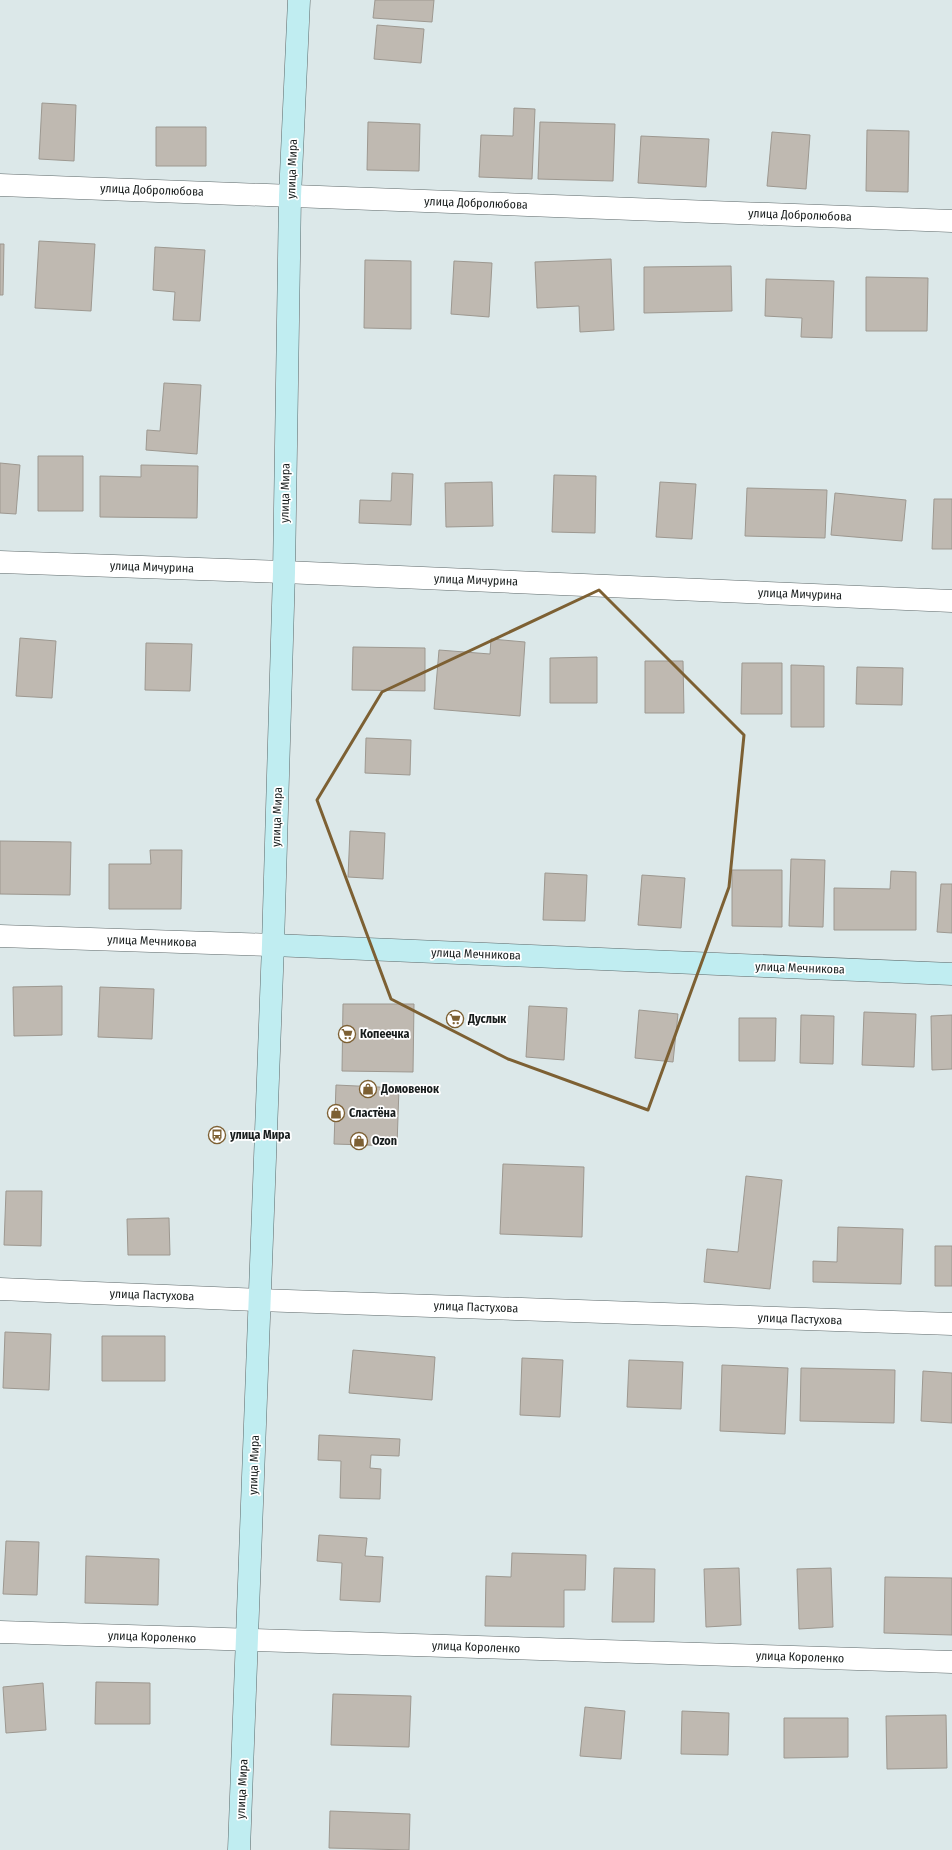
<svg xmlns="http://www.w3.org/2000/svg" width="952" height="1850" viewBox="0 0 952 1850" font-family="'Fira Sans Condensed',sans-serif">
<style>
.building{fill:#bfb9b1;stroke:#9d9890}
.lines{fill:none;stroke-linecap:round;stroke-linejoin:round}
.minor-casing{stroke:#5e696a;stroke-width:23}
.secondary-casing{stroke:#5e696a;stroke-width:23}
.minor{stroke:#fff;stroke-width:22}
.secondary{stroke:#c0edf1;stroke-width:22}
.marked{fill:none;stroke:#7d6033;stroke-width:3;stroke-linejoin:round}
.labels{text-anchor:middle;dominant-baseline:central;stroke-width:3.5;stroke-linejoin:round;paint-order:stroke}
.street-label{font-size:12px;fill:#181d1d;stroke:#fff}
.poi-label{font-size:12px;font-weight:bold;fill:#181d1d;stroke:#fff;text-anchor:start}
</style>
<rect width="100%" height="100%" fill="#dce8e9"/>
<path class="building" d="M375 0H434L432 22 373 18Z
M377 25 424 29 421 63 374 59Z
M42 103 76 105 74 161 39 159Z
M514 108 535 109 532 179 479 177 481 135 513 136Z
M368 122 420 124 419 171 367 170Z
M540 122 615 124 613 181 538 179Z
M156 127H206V166H156Z
M867 130 909 131 908 192 866 191Z
M772 132 810 135 806 189 767 186Z
M641 136 709 139 706 187 638 183Z
M39 241 95 244 91 311 35 308Z
M0 244H4L3 295H0Z
M155 247 205 250 200 321 173 320 175 292 153 290Z
M611 259 614 330 580 332 579 306 537 308 535 262Z
M365 260 411 261V329L364 328Z
M454 261 492 263 489 317 451 314Z
M731 266 732 311 644 313V267Z
M866 277 928 278 927 331H866Z
M766 279 834 281 832 338 801 337 802 318 765 316Z
M164 383 201 385 197 454 146 450 147 430 160 431Z
M38 456H83V511H38Z
M0 463 20 465 16 514 0 513Z
M141 465 198 466 197 518 100 517V476L141 477Z
M392 473 413 474 411 525 359 523 360 500 391 501Z
M554 475 596 476 595 533 552 532Z
M492 482 493 526 446 527 445 483Z
M660 482 696 484 692 539 656 537Z
M747 488 827 490 825 538 745 536Z
M835 493 906 500 902 541 831 535Z
M934 499H952V549H932Z
M20 638 56 641 52 698 16 696Z
M491 639 525 642 520 716 434 709 439 650 490 654Z
M146 643 192 644 190 691 145 690Z
M353 647 425 648V691L352 690Z
M597 657V703H550V658Z
M645 661H683L684 713H645Z
M742 663H782V714H741Z
M791 665 824 666V727H791Z
M857 667 903 668 902 705 856 704Z
M366 738 411 740 410 775 365 773Z
M350 831 385 833 383 879 348 877Z
M0 841 71 842 70 895 0 894Z
M150 850H182L181 909H109V864H151Z
M791 859 825 860 823 927 789 926Z
M732 870H782V927L732 926Z
M891 871 916 872V930H834V888L890 889Z
M545 873 587 875 585 921 543 920Z
M642 875 685 878 681 928 638 925Z
M941 884H952V933L937 932Z
M62 986V1035L14 1036 13 987Z
M100 987 154 989 152 1039 98 1037Z
M343 1004H414L413 1072 342 1071Z
M529 1006 567 1008 564 1060 526 1057Z
M639 1010 678 1014 673 1062 635 1058Z
M864 1012 916 1014 914 1067 862 1065Z
M801 1015 834 1016 833 1064 800 1063Z
M952 1015V1069L932 1070 931 1016Z
M739 1018H776L775 1061H739Z
M336 1085 399 1088 397 1146 334 1144Z
M503 1164 584 1167 582 1237 500 1234Z
M746 1176 782 1180 770 1289 704 1282 707 1249 738 1252Z
M6 1191H42L41 1246 4 1245Z
M169 1218 170 1255H128L127 1219Z
M838 1227 903 1229 901 1284 813 1282V1261L837 1262Z
M935 1246H952V1286H935Z
M5 1332 51 1334 49 1390 3 1388Z
M102 1336H165V1381H102Z
M353 1350 435 1357 432 1400 349 1393Z
M522 1358 563 1360 560 1417 520 1415Z
M629 1360 683 1362 681 1409 627 1407Z
M722 1365 788 1368 785 1434 720 1431Z
M801 1368 895 1370 894 1423 800 1421Z
M923 1371 952 1373V1423L921 1421Z
M319 1435 400 1439 399 1456 371 1455 370 1468 381 1469 380 1499 340 1498 341 1461 318 1460Z
M319 1535 367 1538 365 1556 383 1557 380 1602 340 1600 342 1563 317 1561Z
M6 1541 39 1542 37 1595 3 1594Z
M512 1553 586 1555 585 1590H564V1627L485 1626 486 1576 511 1577Z
M86 1556 159 1559 158 1605 85 1603Z
M614 1568 655 1569 654 1622H612Z
M739 1568 741 1625 706 1627 704 1569Z
M831 1568 833 1627 799 1629 797 1569Z
M885 1577 952 1578V1635L884 1633Z
M96 1682 150 1683V1724H95Z
M43 1683 46 1730 6 1733 3 1687Z
M333 1694 411 1696 409 1747 331 1745Z
M585 1707 625 1711 621 1759 580 1756Z
M682 1711 729 1713 728 1755 681 1754Z
M946 1715 947 1768 887 1769 886 1716Z
M784 1718H848V1757L784 1758Z
M330 1811 410 1814 409 1850 329 1848Z"/>
<g class="lines">
<g class="minor-casing">
<path id="minor" d="M0 185 952 221
M0 562 284 572 952 601
M0 936 273 945
M0 1289 259 1300 952 1324
M0 1632 952 1662"/>
</g>
<g class="secondary-casing">
<path id="secondary" d="M273 945 952 974
M239 1850 273 945 284 572 290 196 299 0"/>
</g>
<use href="#minor" class="minor"/>
<use href="#secondary" class="secondary"/>
</g>
<path class="marked" d="M599 590 744 735 729 887 648 1110 508 1059 391 999 317 800 382 692Z"/>
<defs>
<g id="supermarket-ring" transform="scale(0.9)"><circle r="9.5" fill="#fff" stroke="#7d6033" stroke-width="1.5"/><path d="M-6-5.5h2.5l.6 2H6L4.5 2H-2.5L-4.4-4H-6ZM-1.5 3.2a1.3 1.3 0 1 0 .1 0ZM3 3.2a1.3 1.3 0 1 0 .1 0Z" fill="#7d6033"/></g>
<g id="shop-ring" transform="scale(0.9)"><circle r="9.5" fill="#fff" stroke="#7d6033" stroke-width="1.5"/><path d="M-5-2.5h2.3a2.7 3.5 0 0 1 5.4 0H5L5.5 6h-11ZM-1.5-2.5h3a1.5 2.3 0 0 0-3 0Z" fill="#7d6033"/></g>
<g id="bus-ring" transform="scale(0.9)"><circle r="9.5" fill="#fff" stroke="#7d6033" stroke-width="1.5"/><path d="M-5-6H5V4H4V6H2V4H-2V6H-4V4H-5ZM-3.5-4V0h7V-4ZM-3.5 1.2v1.5H-2V1.2ZM2 1.2v1.5H3.5V1.2Z" fill="#7d6033"/></g>
</defs>
<g fill-rule="evenodd">
<use href="#supermarket-ring" x="455" y="1019"/>
<use href="#supermarket-ring" x="347" y="1034"/>
<use href="#shop-ring" x="368" y="1089"/>
<use href="#shop-ring" x="336" y="1113"/>
<use href="#bus-ring" x="217" y="1135"/>
<use href="#shop-ring" x="359" y="1141"/>
</g>
<g class="labels">
<g class="street-label">
<text transform="translate(292 169) rotate(-88)">улица Мира</text>
<text transform="translate(152 190) rotate(2)">улица Добролюбова</text>
<text transform="translate(476 203) rotate(2)">улица Добролюбова</text>
<text transform="translate(800 215) rotate(2)">улица Добролюбова</text>
<text transform="translate(285 493) rotate(-89)">улица Мира</text>
<text transform="translate(152 567) rotate(2)">улица Мичурина</text>
<text transform="translate(476 580) rotate(2)">улица Мичурина</text>
<text transform="translate(800 594) rotate(2)">улица Мичурина</text>
<text transform="translate(277 817) rotate(-88)">улица Мира</text>
<text transform="translate(152 941) rotate(2)">улица Мечникова</text>
<text transform="translate(476 954) rotate(2)">улица Мечникова</text>
<text transform="translate(800 968) rotate(2)">улица Мечникова</text>
<text transform="translate(152 1295) rotate(2)">улица Пастухова</text>
<text transform="translate(476 1307) rotate(2)">улица Пастухова</text>
<text transform="translate(800 1319) rotate(2)">улица Пастухова</text>
<text transform="translate(254 1465) rotate(-88)">улица Мира</text>
<text transform="translate(152 1637) rotate(2)">улица Короленко</text>
<text transform="translate(476 1647) rotate(2)">улица Короленко</text>
<text transform="translate(800 1657) rotate(2)">улица Короленко</text>
<text transform="translate(242 1789) rotate(-87)">улица Мира</text>
</g>
<g class="poi-label">
<text x="468" y="1019">Дуслык</text>
<text x="360" y="1034">Копеечка</text>
<text x="381" y="1089">Домовенок</text>
<text x="349" y="1113">Сластёна</text>
<text x="230" y="1135">улица Мира</text>
<text x="372" y="1141">Ozon</text>
</g>
</g>
</svg>
